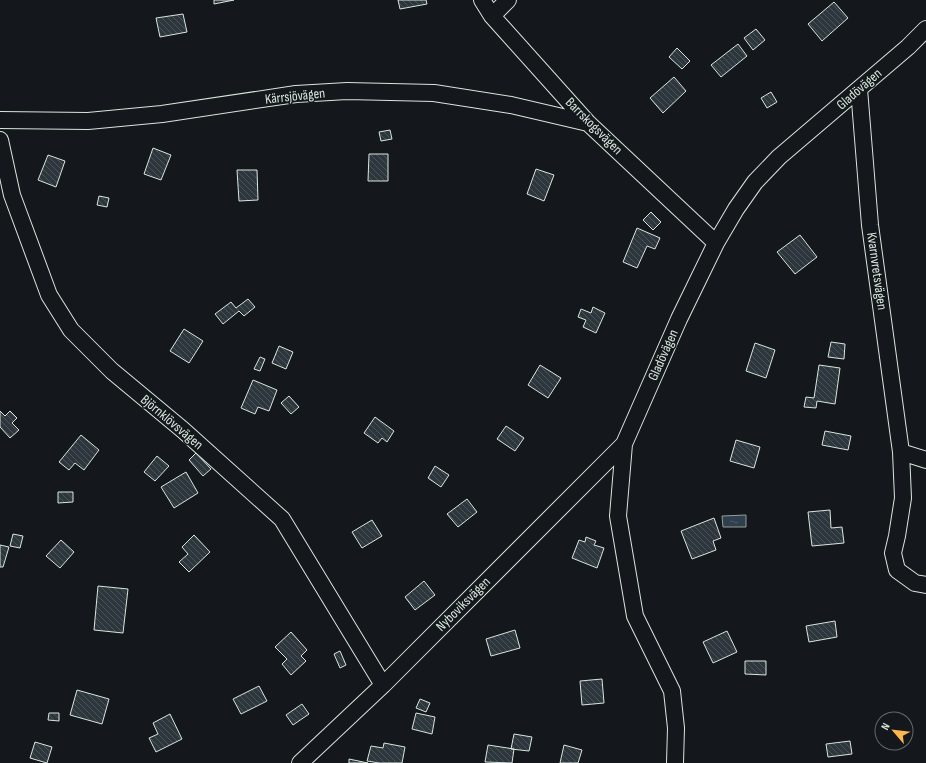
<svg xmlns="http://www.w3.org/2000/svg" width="926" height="763" viewBox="0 0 926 763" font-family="'Sofia Sans Condensed',sans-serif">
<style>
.water{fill:url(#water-ripples);stroke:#939e99}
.building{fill:url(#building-back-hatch);stroke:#d8e6dc}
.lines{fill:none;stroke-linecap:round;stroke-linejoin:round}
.street-casing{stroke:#d8e6dc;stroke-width:18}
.street{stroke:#14181c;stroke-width:16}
.labels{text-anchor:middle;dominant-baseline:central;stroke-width:3;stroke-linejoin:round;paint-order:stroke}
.street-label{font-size:14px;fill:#d8e6dc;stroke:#14181c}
</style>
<defs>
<pattern id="water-ripples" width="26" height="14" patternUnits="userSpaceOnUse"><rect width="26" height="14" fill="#2f3f4d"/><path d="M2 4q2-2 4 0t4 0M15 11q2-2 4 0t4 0" fill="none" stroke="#4c5b66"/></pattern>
<pattern id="building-back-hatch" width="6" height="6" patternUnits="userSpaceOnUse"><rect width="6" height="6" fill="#2c363c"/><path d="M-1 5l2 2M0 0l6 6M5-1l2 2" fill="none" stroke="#4a5358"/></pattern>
</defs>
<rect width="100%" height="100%" fill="#14181c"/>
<path class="water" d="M746 515V527H723L722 516Z"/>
<path class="building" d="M214 0H234L214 4Z
M398 0H426L427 4 400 9Z
M834 2 848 18 822 41 808 24Z
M183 14 187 32 160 37 156 18Z
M756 29 765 40 753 50 744 38Z
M738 44 747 56 721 77 711 65Z
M677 48 690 61 682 69 669 57Z
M674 77 686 91 663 113 650 98Z
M771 92 777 102 767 108 761 98Z
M390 130 392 139 381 141 379 132Z
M153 148 171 155 161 180 144 174Z
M369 154H388V181H368Z
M48 155 65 161 56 187 38 180Z
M536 169 554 175 544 201 527 194Z
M237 170H257L258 200 239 201Z
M99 196 109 198 107 207 97 205Z
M651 212 661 222 653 230 643 220Z
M637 228 660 238 655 249 647 246 637 268 623 262Z
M800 235 817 257 795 274 777 252Z
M248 299 255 307 244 316 239 311 223 324 215 314 231 302 236 308Z
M593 307 605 313 596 333 583 327 586 320 578 317 581 309 591 313Z
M184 329 203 341 189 363 170 351Z
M831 342 845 344 844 359 828 357Z
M755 343 775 350 766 378 746 371Z
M279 346 293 352 286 369 272 363Z
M260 357 265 359 260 371 254 369Z
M540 365 561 378 548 398 528 385Z
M819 365 840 368 835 404 817 401 816 408 804 407 806 397 814 398Z
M253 380 277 390 269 411 258 407 255 414 241 408Z
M289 396 299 407 291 414 281 403Z
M0 411 5 416 10 411 17 418 12 423 19 430 10 438 0 427Z
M375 417 394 431 387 442 382 438 378 443 364 433Z
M506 426 524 438 515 451 497 439Z
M825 431 851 436 848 450 822 445Z
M81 435 99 450 84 470 75 463 69 470 59 462Z
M736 440 760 447 754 468 730 461Z
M196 453 211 469 203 476 189 460Z
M157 456 169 466 155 481 144 472Z
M435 466 449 475 441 487 428 478Z
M186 472 198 493 174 508 161 487Z
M58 492H73V502L58 503Z
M467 499 477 512 458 527 447 514Z
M830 510 831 528 842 527 844 543 812 546 808 512Z
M714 518 721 538 713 541 716 550 692 559 681 531Z
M372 520 382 536 362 548 352 532Z
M13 534 23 536 20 548 10 546Z
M194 535 210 552 189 572 179 562 188 554 182 547Z
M586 537 596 541 594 545 604 548 597 568 572 558 579 540 585 542Z
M61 540 74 552 60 568 46 556Z
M0 545 9 547 3 567H0Z
M424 581 435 595 415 610 405 597Z
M98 586 128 589 123 633 94 630Z
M835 621 837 637 809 642 806 626Z
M515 630 520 648 491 656 486 639Z
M727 631 737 652 713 663 703 642Z
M291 632 307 650 301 656 306 661 291 675 282 664 287 659 275 647Z
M340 651 346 665 340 668 334 654Z
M745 661H766V675L745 674Z
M602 679 604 703 582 705 580 681Z
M259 686 267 701 241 714 233 699Z
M77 690 109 699 102 724 70 715Z
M420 699 430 703 426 712 416 708Z
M302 704 309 714 293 725 286 715Z
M49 713H59V721L48 720Z
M416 713 435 717 432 734 412 729Z
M170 714 182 739 156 752 149 738 158 734 153 723Z
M514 734 532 737 529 751 511 749Z
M850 741 852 754 828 757 826 744Z
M35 742 52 747 47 763 30 758Z
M384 743 405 747 402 763H379L367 761 371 746 383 748Z
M488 745 514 749 512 763 485 762Z
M564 745 582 750 578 763H560Z
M349 759 368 763H349Z"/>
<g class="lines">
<g class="street-casing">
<path id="street" d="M482 0 492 16 588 123 716 243
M492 16 508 0
M859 89 870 225 901 452 903 498 897 536 893 553 897 570 915 583 926 585
M0 120 88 121 162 114 296 94 347 91 434 93 511 105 588 123
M0 140 12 195 49 295 71 330 112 371 183 430 282 519 383 685
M901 452 926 460
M300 763 383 685 624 444
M675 763 676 728 672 691 635 616 618 516 624 444 679 319 716 243 736 209 755 182 779 157 908 47 926 29"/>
</g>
<use href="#street" class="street"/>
</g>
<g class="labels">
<g class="street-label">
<text transform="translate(859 89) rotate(-41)">Gladövägen</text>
<text transform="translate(295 96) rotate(-6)">Kärrsjövägen</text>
<text transform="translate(594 126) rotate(45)">Barrskogsvägen</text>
<text transform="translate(877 271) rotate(82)">Kvarnvretsvägen</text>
<text transform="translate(663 355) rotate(-66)">Gladövägen</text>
<text transform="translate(172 422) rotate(40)">Björnklövsvägen</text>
<text transform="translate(463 604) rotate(-45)">Nyboviksvägen</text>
</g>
</g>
<g transform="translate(894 731) rotate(298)"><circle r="19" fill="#14181c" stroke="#626a69"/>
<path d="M0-3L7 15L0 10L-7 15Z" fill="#ffb74d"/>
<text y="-6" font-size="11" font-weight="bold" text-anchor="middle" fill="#d8e6dc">N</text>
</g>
</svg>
